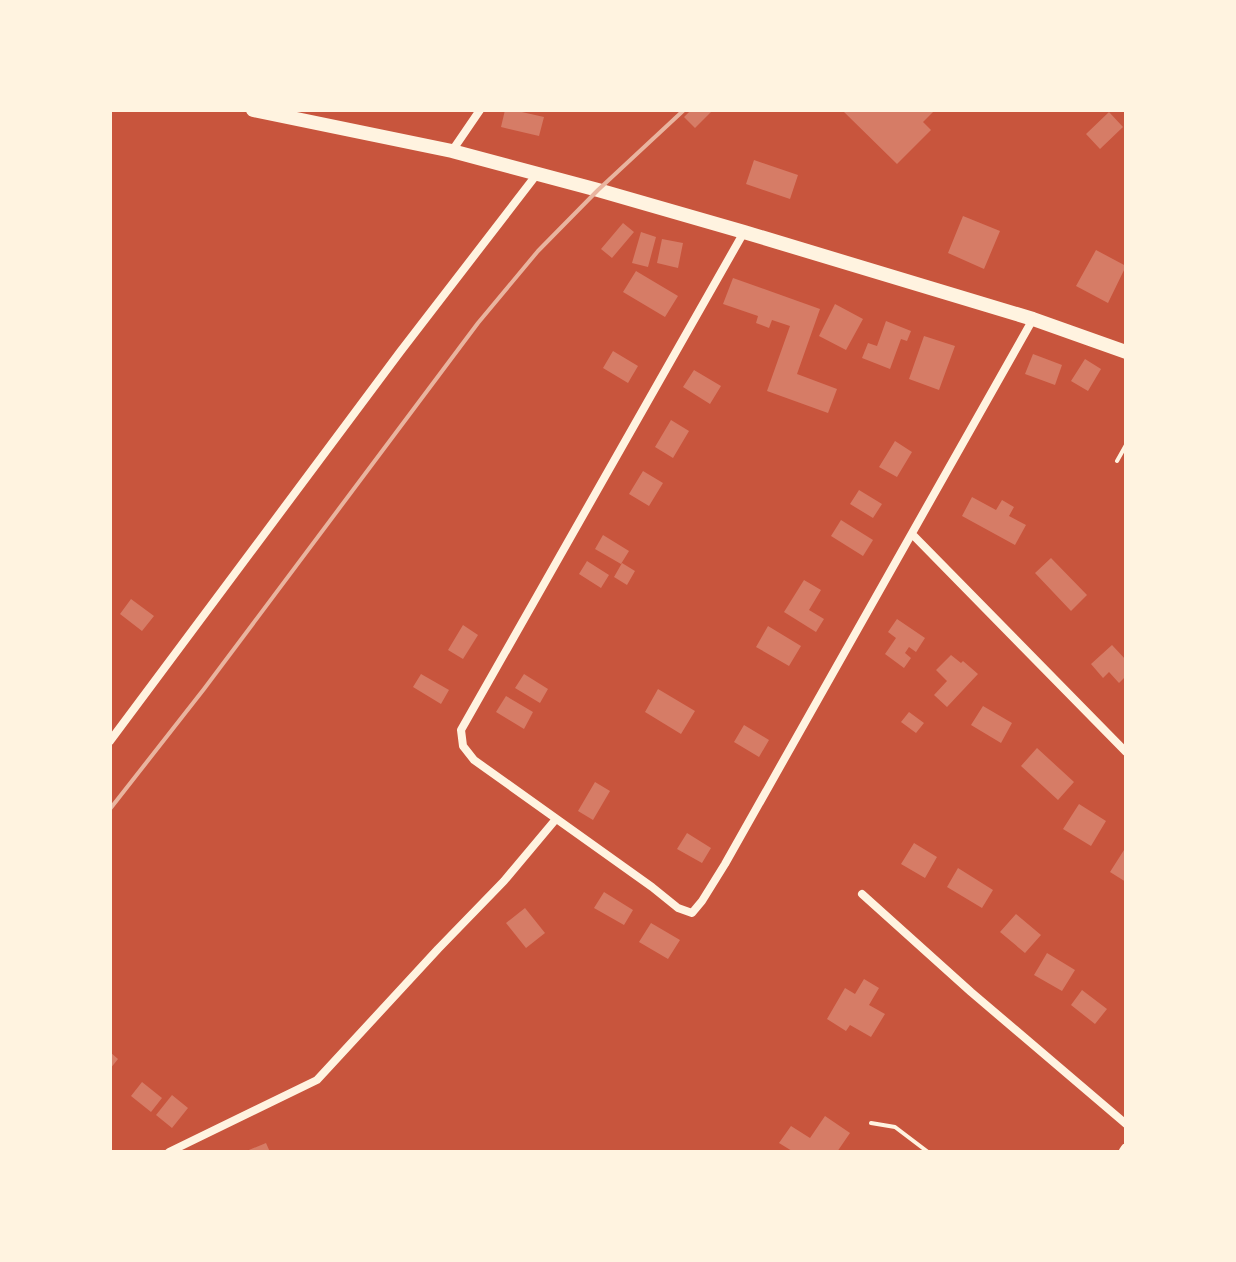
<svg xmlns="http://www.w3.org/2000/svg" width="1236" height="1262" viewBox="0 0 1236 1262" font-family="'Open Sans',sans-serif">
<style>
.building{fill:#d67c66}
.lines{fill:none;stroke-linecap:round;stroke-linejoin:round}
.service{stroke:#fff3e0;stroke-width:4}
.minor{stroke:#fff3e0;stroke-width:8}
.tertiary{stroke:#fff3e0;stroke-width:11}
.primary{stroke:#fff3e0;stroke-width:14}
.rail{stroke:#e9b49f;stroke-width:4}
</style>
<rect width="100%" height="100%" fill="#c8553d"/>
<path class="building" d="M505 110H513L544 117 539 136 501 127Z
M691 110H713L695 128 684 117Z
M846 110H935L923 122 931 130 897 164 844 112Z
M1109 112 1123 127 1100 149 1086 134Z
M754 160 798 175 790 199 746 184Z
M963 216 1000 231 984 269 948 253Z
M623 223 634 232 612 258 601 249Z
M641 232 656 237 648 267 632 263Z
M662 239 683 243 678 268 657 263Z
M1096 250 1126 266 1108 303 1076 286Z
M636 271 678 296 665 317 623 292Z
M733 278 820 309 797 374 837 389 828 413 767 391 790 326 772 320 769 328 756 323 758 316 723 304Z
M835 304 863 319 846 350 819 336Z
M886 321 911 331 907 341 901 339 890 369 862 358 868 343 877 346Z
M924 336 955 346 939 390 909 379Z
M613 351 638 366 628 383 603 368Z
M1033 354 1062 365 1055 385 1025 374Z
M1085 359 1101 369 1088 391 1071 381Z
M694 370 721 386 710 404 683 387Z
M671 420 689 431 673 458 655 447Z
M895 441 912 452 897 477 879 467Z
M643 471 663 483 649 506 629 494Z
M859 490 882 504 873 518 850 504Z
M972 497 996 510 1002 500 1014 507 1009 516 1026 525 1015 545 962 516Z
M841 520 873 540 863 556 831 536Z
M603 535 629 551 621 564 595 549Z
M1051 558 1087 595 1071 611 1035 573Z
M587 561 609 575 601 588 579 574Z
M622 563 635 571 627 585 614 577Z
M804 580 821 590 809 610 824 619 816 632 784 612Z
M131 599 154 616 142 631 120 614Z
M897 619 925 638 916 652 909 647 905 653 911 658 904 668 885 654 896 638 888 632Z
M463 625 478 635 463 659 448 650Z
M768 626 801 646 789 666 756 647Z
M1112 645 1126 660V676L1119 683 1109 672 1103 678 1091 664Z
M951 655 961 663 963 661 978 674 947 707 934 695 947 681 936 670Z
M421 674 449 690 441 704 413 687Z
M524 674 548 689 540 703 515 688Z
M658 689 695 711 681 734 645 712Z
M506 696 533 712 524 729 496 712Z
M983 706 1012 723 1001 743 971 725Z
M909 712 924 723 916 733 901 722Z
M744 725 769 740 759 757 734 742Z
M1037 748 1074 782 1058 800 1021 766Z
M595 782 610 791 593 820 578 811Z
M1079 804 1106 821 1091 846 1063 829Z
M687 833 711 848 702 863 677 849Z
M914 843 937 857 925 878 901 864Z
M1124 850 1126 851V882L1110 872Z
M958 868 993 890 982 908 947 887Z
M604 892 633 910 624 925 594 908Z
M525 908 545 933 526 948 506 923Z
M1016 914 1041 935 1025 953 1000 932Z
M651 923 680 940 668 959 639 942Z
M1047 953 1075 970 1062 991 1034 975Z
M864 979 879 988 869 1005 885 1014 871 1037 850 1025 846 1031 827 1019 845 988 855 994Z
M1082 990 1107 1009 1095 1024 1071 1005Z
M110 1052 118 1059 110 1069Z
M142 1082 162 1098 151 1112 131 1096Z
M172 1095 188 1108 172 1128 156 1115Z
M825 1116 850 1133 837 1152H791L792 1151 779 1143 791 1126 810 1138Z
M266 1143 270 1152H244Z"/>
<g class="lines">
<path class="service" d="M1117 461 1126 445
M871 1123 895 1127 928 1152"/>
<path class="minor" d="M452 151 480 110
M744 232 461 730 463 746 474 760 652 887 678 908 692 913 702 901 725 864 1033 319
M912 534 1126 752
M110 741 400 352 537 174
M862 894 971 992 1126 1124
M169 1152 317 1080 438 949 504 881 556 819"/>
<path class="tertiary" d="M1124 1152 1126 1149"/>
<path class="primary" d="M253 110 452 151 598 190 744 232 1033 319 1126 352"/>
<path class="rail" d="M110 809 204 689 478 323 538 251 598 190 684 110"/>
</g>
<rect width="1236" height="1262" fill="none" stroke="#fff3e0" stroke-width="224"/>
</svg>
